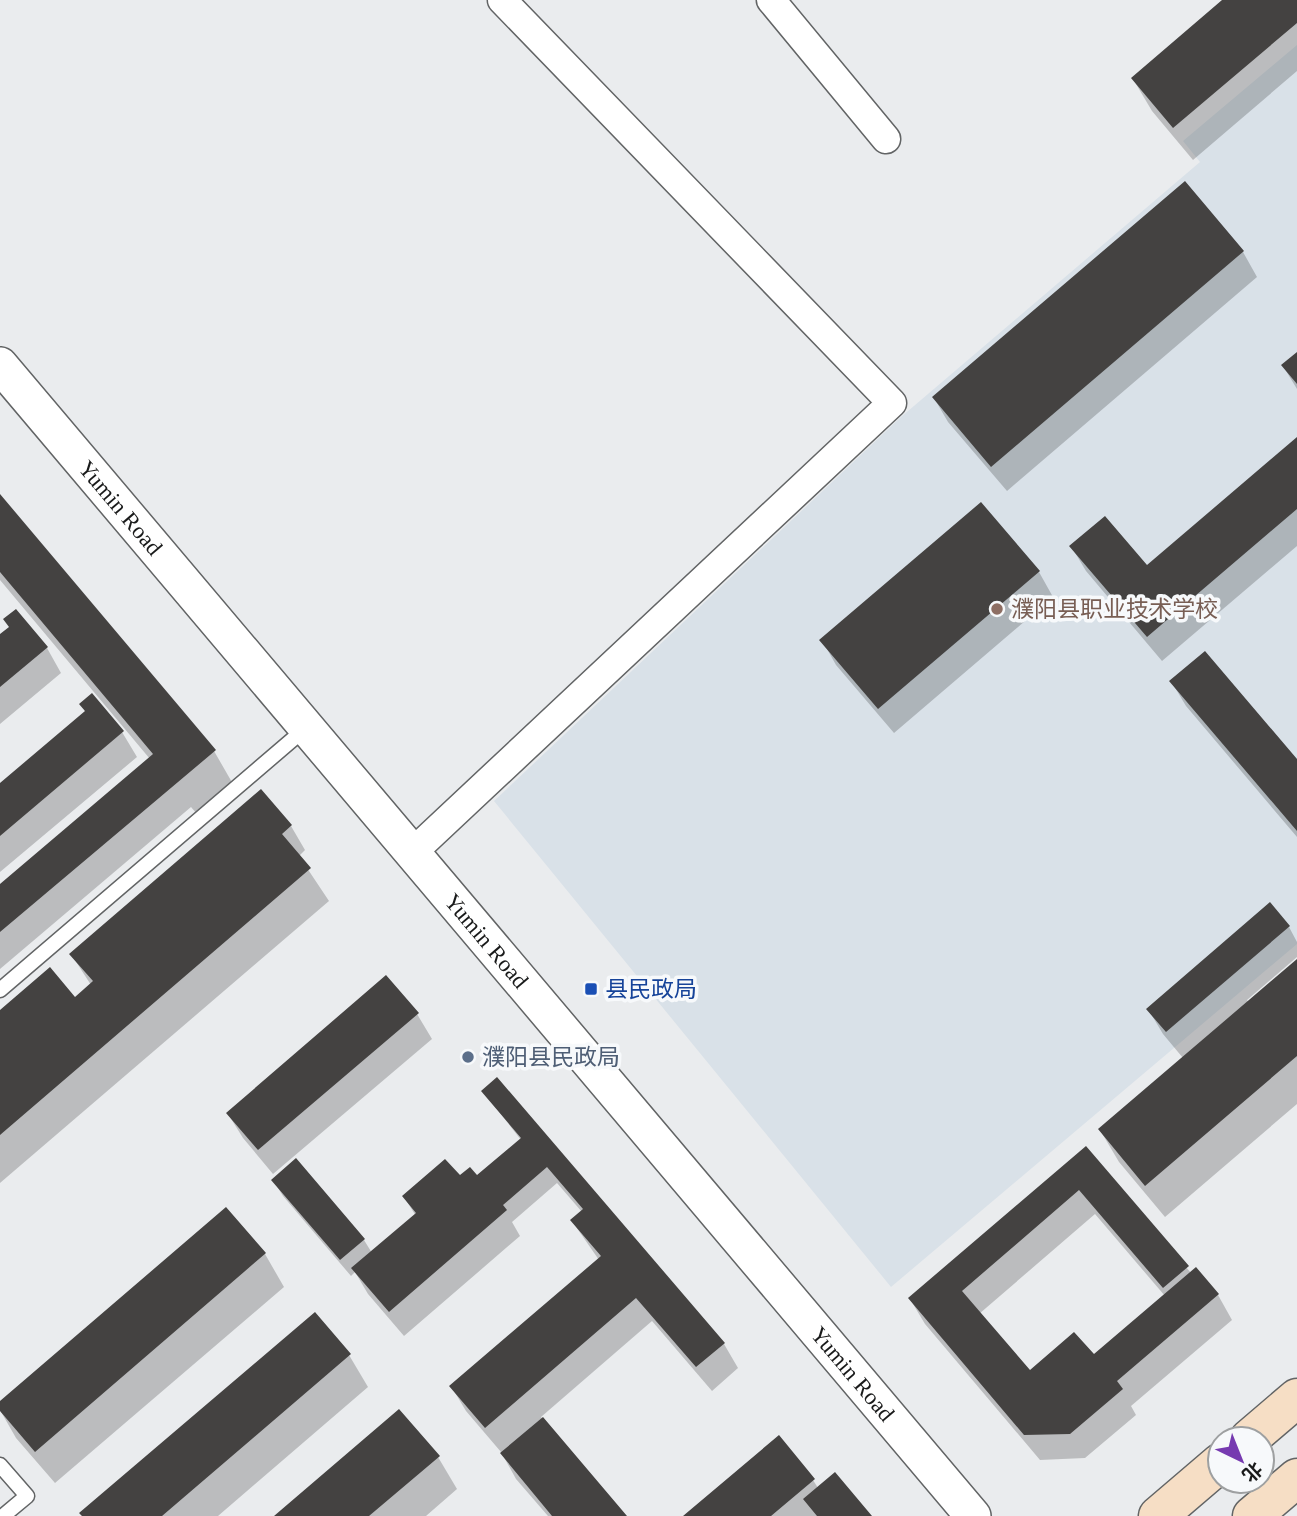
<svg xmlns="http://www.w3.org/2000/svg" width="1297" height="1516" viewBox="0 0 1297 1516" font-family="'Times New Roman','Noto Sans SC',serif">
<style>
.built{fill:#d9e1e8}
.shadow{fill:#0003;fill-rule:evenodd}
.building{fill:#444241}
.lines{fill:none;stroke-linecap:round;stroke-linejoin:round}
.service-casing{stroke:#626465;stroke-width:17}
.minor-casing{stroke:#626465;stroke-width:31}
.tertiary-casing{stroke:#626465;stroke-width:38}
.secondary-casing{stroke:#626465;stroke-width:41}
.service{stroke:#fff;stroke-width:14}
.minor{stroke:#fff;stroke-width:28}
.tertiary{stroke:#fff;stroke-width:35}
.secondary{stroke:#f6dec5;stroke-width:38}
.education-dot{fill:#8d6e63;stroke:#f7f9fb;stroke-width:2.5}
.transit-dot{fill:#1a4fb4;stroke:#f7f9fb;stroke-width:2.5}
.service-dot{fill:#5c6f8a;stroke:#f7f9fb;stroke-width:2.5}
.labels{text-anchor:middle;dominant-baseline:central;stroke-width:7;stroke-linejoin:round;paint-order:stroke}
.street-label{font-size:23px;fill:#191a1a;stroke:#f7f9fb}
.education-label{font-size:23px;fill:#785e54;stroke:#f7f9fb;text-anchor:start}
.transit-label{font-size:23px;fill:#164399;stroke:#f7f9fb;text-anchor:start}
.service-label{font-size:23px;fill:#4e5e75;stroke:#f7f9fb;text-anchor:start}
</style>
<rect width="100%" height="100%" fill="#eaecee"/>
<path class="built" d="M1297 45V944L891 1287 494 801 901 417 1200 162 1183 141Z"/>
<path class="shadow" d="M1225 0H1297V71L1193 160 1152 111 1133 79Z
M1185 184 1243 252 1257 277 1007 491 948 422 934 398Z
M1297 354V389L1283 366Z
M1297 439V546L1162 661 1086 571 1071 546 1147 567Z
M0 497 214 751 233 784 197 814 191 807 0 969V886L150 759 0 580Z
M1039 572 1053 597 894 733 836 665 822 640Z
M0 637 47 648 61 673 0 724Z
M1171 681 1297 762V837L1186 706Z
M81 704 122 732 137 757 0 872V785L86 713Z
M291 826 305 850 299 856 329 901 0 1183V1012L75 1000 91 985 71 954Z
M1289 927 1297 942V957L1247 1000 1249 1003 1297 962V1104L1165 1217 1119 1162 1100 1130 1183 1058 1163 1034 1148 1009Z
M417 1014 432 1039 273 1174 243 1138 228 1114Z
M483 1091 724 1344 738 1368 712 1391 652 1321 541 1417 625 1516H548L516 1479 501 1452 466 1411 451 1386 599 1260 572 1221 582 1212 557 1183 512 1222 520 1236 404 1336 368 1294 355 1272 351 1276 283 1196 273 1180 364 1240 372 1253 416 1216 404 1197 458 1176 481 1183 521 1140Z
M1086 1148 1191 1273 1218 1295 1232 1320 1131 1406 1136 1415 1085 1458 1040 1460 925 1324 910 1299ZM1095 1214 1165 1296 1094 1357 1029 1373 979 1314Z
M226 1209 265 1254 284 1287 55 1483 16 1438 0 1410V1403Z
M349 1355 368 1387 218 1516H83Z
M438 1457 457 1489 426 1516H277Z
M813 1480 818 1488 870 1516H686Z"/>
<path class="building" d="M1222 0H1297V23L1173 128 1131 78Z
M1185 181 1244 251 991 467 932 397Z
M1297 352V384L1281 365Z
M1297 437V509L1147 637 1069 546 1105 516 1147 565Z
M0 494 216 750 0 932V884L153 754 0 572Z
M981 502 1040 571 878 709 819 640Z
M16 609 48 647 0 687V634L9 627 3 619Z
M1205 651 1297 759V831L1169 681Z
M92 693 124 731 0 836V783L85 711 79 704Z
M261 789 292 825 282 834 311 868 0 1135V1010L50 967 75 997 93 981 69 954Z
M1270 902 1290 926 1166 1032 1146 1009Z
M1297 959V1056L1145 1186 1098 1129Z
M386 975 419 1013 258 1150 226 1113Z
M497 1077 725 1343 696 1367 636 1298 485 1428 449 1386 601 1256 570 1220 583 1209 547 1167 503 1205 507 1210 389 1312 351 1268 416 1213 402 1196 445 1159 460 1175 470 1167 477 1175 521 1138 481 1091Z
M1086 1146 1189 1266 1163 1288 1079 1190 962 1291 1030 1370 1074 1332 1094 1354 1196 1267 1219 1294 1117 1381 1123 1389 1070 1434 1024 1435 908 1298Z
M296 1158 365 1239 340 1260 271 1180Z
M226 1207 266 1253 35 1452 0 1411V1401Z
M315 1312 351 1354 162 1516H82L79 1513Z
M399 1409 440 1456 369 1516H274Z
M543 1417 627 1516H552L500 1453Z
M779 1435 815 1479 771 1516H683Z
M835 1472 872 1516H817L803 1499Z"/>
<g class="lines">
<g class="service-casing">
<path id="service" d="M0 990 306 728
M0 1465 27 1496 3 1516"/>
</g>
<g class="minor-casing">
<path id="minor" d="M771 0 886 139
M412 853 892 403 502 0"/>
</g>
<g class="tertiary-casing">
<g id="tertiary">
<path id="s1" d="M0 365 973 1516"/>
</g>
</g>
<g class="secondary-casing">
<path id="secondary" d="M1249 1439 1297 1398
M1158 1516 1220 1463
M1252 1516 1297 1478"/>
</g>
<use href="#service" class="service"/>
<use href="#minor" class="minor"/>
<use href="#tertiary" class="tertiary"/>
<use href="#secondary" class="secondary"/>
</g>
<circle class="education-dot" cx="997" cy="609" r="7"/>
<rect class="transit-dot" x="584" y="982" width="14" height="14" rx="3.5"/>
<circle class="service-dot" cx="468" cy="1057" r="7"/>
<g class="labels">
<g class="street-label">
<text stroke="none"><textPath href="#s1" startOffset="187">Yumin Road</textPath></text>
<text stroke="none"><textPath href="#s1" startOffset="754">Yumin Road</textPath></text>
<text stroke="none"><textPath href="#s1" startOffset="1321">Yumin Road</textPath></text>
</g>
<g class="education-label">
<text x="1011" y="609">濮阳县职业技术学校</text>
</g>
<g class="transit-label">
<text x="605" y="989">县民政局</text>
</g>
<g class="service-label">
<text x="482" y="1057">濮阳县民政局</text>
</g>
</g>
<g transform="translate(1241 1460) rotate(137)"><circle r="33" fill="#f7f9fb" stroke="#9ea0a1" stroke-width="2"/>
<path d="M0-5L12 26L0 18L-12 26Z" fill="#763ab0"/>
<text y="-10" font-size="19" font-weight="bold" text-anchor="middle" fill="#191a1a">北</text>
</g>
</svg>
